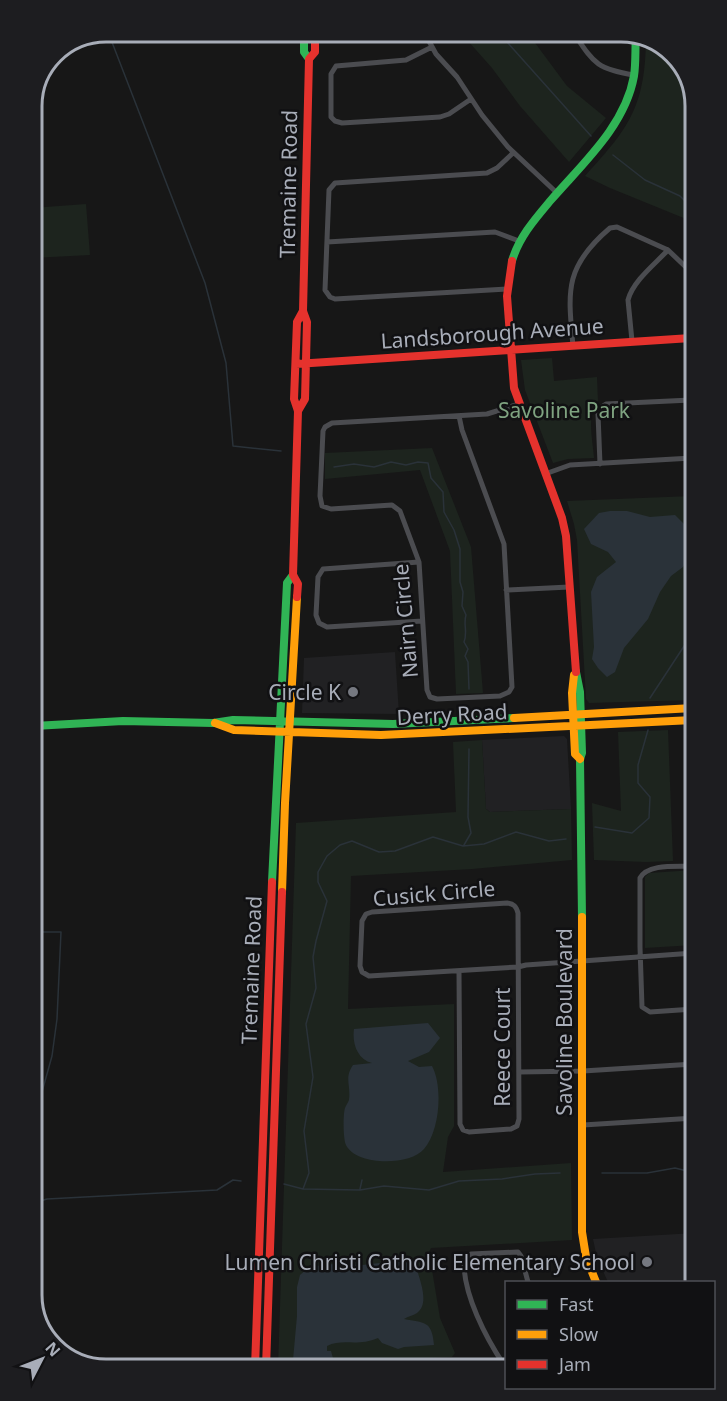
<svg xmlns="http://www.w3.org/2000/svg" width="727" height="1401" viewBox="0 0 727 1401" font-family="'Noto Sans',sans-serif">
<style>
.built{fill:#212123}
.green{fill:#1d241e}
.water{fill:#2a3239}
.lines{fill:none;stroke-linecap:round;stroke-linejoin:round}
.stream{stroke:#2a3239;stroke-width:1.5}
.street{stroke:#4b4c50;stroke-width:5}
.fast{stroke:#30b455;stroke-width:8}
.slow{stroke:#ff9f0a;stroke-width:8}
.jam{stroke:#e5322d;stroke-width:8}
.poi-dot{fill:#757880;stroke:#111113;stroke-width:2}
.labels{text-anchor:middle;dominant-baseline:central;stroke-width:5;stroke-linejoin:round;paint-order:stroke}
.street-label{font-size:21px;fill:#a8adb8;stroke:#111113}
.park-label{font-size:21px;fill:#7fa381;stroke:#111113}
.poi-label{font-size:21px;fill:#a8adb8;stroke:#111113;text-anchor:end}
.rim{fill:none;stroke:#a8adb8;stroke-width:3}
</style>
<rect width="100%" height="100%" fill="#171717"/>
<path class="built" d="M395 652 399 714 302 713 304 658Z
M564 736 567 739 571 809 490 812 486 809 482 740Z
M695 1233V1282H608L597 1258 593 1239Z"/>
<path class="green" d="M460 32H527L567 86 606 118 569 162 520 106 492 68Z
M646 39 666 47 690 78 691 221 610 188 585 176C629 128 645 107 646 39Z
M86 204 90 255 32 258V208Z
M552 358 554 381 597 377 598 402C586 415 593 441 594 458L568 459 553 463 525 390 521 360Z
M432 448 471 547 483 693 456 694 450 551 420 470 325 479V453Z
M692 496 693 700 589 703 586 699 577 540 574 524 567 501Z
M668 730 673 861 646 862 594 860 592 803 621 811 618 732Z
M482 740 486 809 490 812 571 809 572 860 472 869 351 876 348 1009 454 1004V1126L448 1137 443 1172 571 1163 572 1240 431 1248 429 1252 440 1318 455 1353 452 1357 356 1362 348 1367 278 1368 296 823 456 812 453 742Z
M694 870V945L645 948V877L649 873Z"/>
<path class="water" d="M610 511H627L650 517 675 515 692 532 691 556 683 567 671 576 660 592 648 619 624 648 615 672 607 677 598 668 592 659 594 647 591 592 597 577 616 562 608 552 591 544 584 529 599 513Z
M428 1023 440 1038 429 1052 408 1061 419 1067 432 1066C443 1086 440 1131 424 1149 410 1166 356 1166 346 1145 343 1139 343 1114 345 1108 346 1105 348 1103 349 1100 351 1085 344 1078 353 1065L372 1063C357 1059 352 1043 354 1029Z
M397 1261 415 1263C418 1276 431 1303 417 1313 413 1316 408 1316 404 1319 424 1323 432 1320 434 1345L404 1347 398 1349 382 1343 378 1338C358 1347 342 1338 327 1346V1351H331L334 1362 332 1367H297L293 1360 297 1316V1287L300 1275 307 1269 324 1264 362 1265Z"/>
<g class="lines">
<path class="stream" d="M498 32 591 136
M110 37 205 283 226 363 233 446 281 451
M613 155 645 180 680 196 691 207
M334 467 354 464 374 467 391 462 406 465 418 462 428 463 431 478 443 492 444 512 454 530 460 549V582L463 592 462 606 466 615C463 624 468 632 464 642L468 649 465 656 468 662 469 689
M650 698 692 634
M595 827 632 833 649 818 650 797 638 783V765L648 730
M464 845 471 833 468 817 469 749
M35 932H61L57 1019 52 1056 40 1099 37 1197
M602 1173H647L675 1168 695 1173
M284 1184 303 1189 309 1173 304 1131 313 1077 306 1024 316 988 313 957 316 941 327 901 318 882V872L327 856 340 845 352 841 379 852 395 851 433 837 463 846 484 844 516 832 549 841 566 839
M303 1189 360 1190 384 1186 429 1190 459 1181 502 1179 535 1174 560 1173
M360 1189 362 1180
M37 1202 47 1199 217 1190 233 1180 241 1181"/>
<path class="street" d="M424 32 436 54 457 77 482 115 508 147 557 193
M573 32C594 63 596 69 634 75
M432 47 406 60 336 66 331 74V117L335 121 342 123 440 117 449 114 471 99
M327 242 495 232 519 241
M507 289 335 299 330 297 325 290 329 190 335 183 487 173 497 168 513 153
M690 338 691 314
M632 341 628 300C633 281 655 264 668 250
M573 346C568 291 564 267 610 228L617 227 668 250 691 272
M459 416 462 430 504 544 512 687 509 692 500 696 437 699 430 697 427 690 419 562 400 511 392 505 331 509 322 506 320 496 323 431 325 427 332 423 487 414 519 404
M600 464 598 414 600 408 606 404 691 400
M545 474 570 465 692 458
M419 562 323 569 318 577 316 615 319 623 327 627 422 621
M506 590 569 587
M694 866C678 867 648 863 640 878V947L642 1007 650 1012 694 1009
M459 971 460 1124 463 1130 469 1132 511 1129 517 1126 519 1119 518 913C516 906 514 904 507 903L372 912 366 914 362 921 360 966 362 972 369 976 518 967 526 965 694 953
M519 1072 583 1071 694 1064
M583 1125 695 1118
M504 1365C486 1338 463 1294 464 1261L471 1254 518 1252 521 1256 528 1282"/>
<path class="fast" d="M304 32V52L309 59
M512 261C519 237 535 219 551 200 583 163 625 126 634 76 636 63 635 48 636 35
M576 672 580 692 582 753 580 759 582 917
M34 726 123 721 213 723 233 720 393 724 514 718
M272 882 287 583 293 575"/>
<path class="slow" d="M574 675 572 693 575 754 580 759
M514 718 693 708
M215 723 234 730 381 735 693 720
M282 892 285 803 297 597
M582 917V1232L586 1257 596 1282"/>
<path class="jam" d="M512 261 507 296 514 388 562 518 566 536 576 672
M296 364 691 338
M298 411 305 399 307 322 303 311 309 59 315 52V32
M297 597 298 584 293 575 298 411 294 399 297 322 303 311
M255 1368 272 882
M266 1368 282 892"/>
</g>
<g class="poi-dot">
<circle cx="353" cy="692" r="6"/>
<circle cx="647" cy="1262" r="6"/>
</g>
<g class="labels">
<g class="street-label">
<text transform="translate(288 184) rotate(-89)">Tremaine Road</text>
<text transform="translate(492 333) rotate(-4)">Landsborough Avenue</text>
<text transform="translate(405 621) rotate(-95)">Nairn Circle</text>
<text transform="translate(452 714) rotate(-3)">Derry Road</text>
<text transform="translate(434 893) rotate(-5)">Cusick Circle</text>
<text transform="translate(251 970) rotate(-88)">Tremaine Road</text>
<text transform="translate(564 1022) rotate(-90)">Savoline Boulevard</text>
<text transform="translate(502 1047) rotate(-90)">Reece Court</text>
</g>
<g class="park-label">
<text x="564" y="410">Savoline Park</text>
</g>
<g class="poi-label">
<text x="341" y="692">Circle K</text>
<text x="635" y="1262">Lumen Christi Catholic Elementary School</text>
</g>
</g>
<path d="M0 0H727V1401H0ZM106 42H621A64 64 0 0 1 685 106V1295A64 64 0 0 1 621 1359H106A64 64 0 0 1 42 1295V106A64 64 0 0 1 106 42Z" fill="#1d1d20" fill-rule="evenodd"/>
<path class="rim" d="M106 42H621A64 64 0 0 1 685 106V1295A64 64 0 0 1 621 1359H106A64 64 0 0 1 42 1295V106A64 64 0 0 1 106 42Z"/>
<rect x="505" y="1281" width="210" height="108" fill="#111113" stroke="#4d4f55" stroke-width="1.5"/>
<rect x="517" y="1300" width="30" height="9" fill="#30b455" stroke="#4d4f55" stroke-width="1.5"/>
<text x="559" y="1311" font-size="18" fill="#a8adb8">Fast</text>
<rect x="517" y="1330" width="30" height="9" fill="#ff9f0a" stroke="#4d4f55" stroke-width="1.5"/>
<text x="559" y="1341" font-size="18" fill="#a8adb8">Slow</text>
<rect x="517" y="1360" width="30" height="9" fill="#e5322d" stroke="#4d4f55" stroke-width="1.5"/>
<text x="559" y="1371" font-size="18" fill="#a8adb8">Jam</text>
<g transform="translate(42 1359) rotate(48)" stroke="#111113" stroke-width="4.5" paint-order="stroke">
<path d="M0-4.5L10 22L0 15L-10 22Z" fill="#a8adb8"/>
<text y="-9" font-size="16" font-weight="bold" text-anchor="middle" fill="#a8adb8">N</text>
</g>
</svg>
